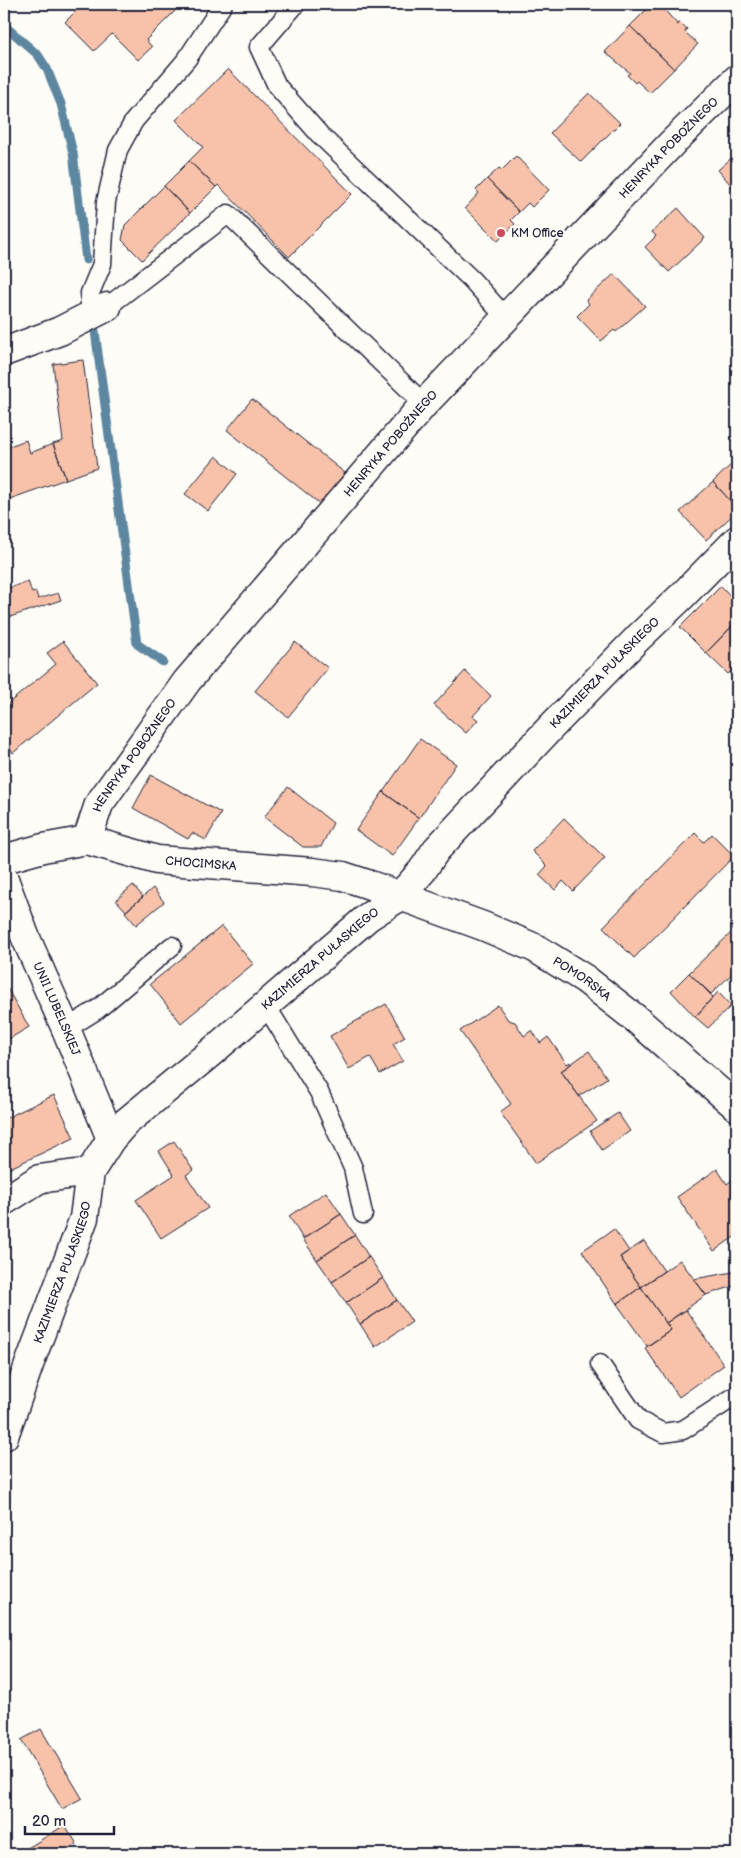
<svg xmlns="http://www.w3.org/2000/svg" width="741" height="1858" viewBox="0 0 741 1858" font-family="'Balsamiq Sans',sans-serif">
<style>
.lines{fill:none;stroke-linecap:round;stroke-linejoin:round}
.stream{stroke:#5d86a1;stroke-width:9}
.building{fill:#f7c2a9;stroke:#22223b}
.service-casing{stroke:#22223b;stroke-width:21}
.minor-casing{stroke:#22223b;stroke-width:31}
.service{stroke:#fdfcf7;stroke-width:18}
.minor{stroke:#fdfcf7;stroke-width:28}
.poi-dot{fill:#d1495b;stroke:#fdfcf7;stroke-width:2}
.labels{text-anchor:middle;dominant-baseline:central;stroke-width:5;stroke-linejoin:round;paint-order:stroke}
.street-label{font-size:12px;fill:#22223b;stroke:#fdfcf7}
.poi-label{font-size:12px;fill:#22223b;stroke:#fdfcf7;text-anchor:start}
</style>
<rect width="100%" height="100%" fill="#fdfcf7"/>
<filter id="ink" filterUnits="userSpaceOnUse"><feTurbulence type="fractalNoise" baseFrequency=".02" numOctaves="2"/><feDisplacementMap in="SourceGraphic" scale="10" xChannelSelector="R" yChannelSelector="G"/><feConvolveMatrix kernelMatrix="1 2 1 2 8 2 1 2 1" color-interpolation-filters="sRGB"/></filter>
<g filter="url(#ink)">
<g class="lines">
<path class="stream" d="M4 25 38 55 47 69 61 104 73 153 86 260
M95 331 137 644 163 662"/>
</g>
<path class="building" d="M83 4H178L180 6 146 40 152 47 138 60 112 34 94 51 65 22Z
M652 4H659L678 25 680 22 687 29 685 32 698 44 674 69 630 26Z
M630 26 674 69 650 93 637 81 635 83 627 75 630 73 605 52Z
M228 69 352 194 289 257 218 185 216 187 189 161 203 147 176 120Z
M589 93 620 123 581 162 550 133Z
M737 153V192L718 170Z
M516 156 549 190 532 207 528 203 519 212 487 179 499 168 502 170Z
M189 161 216 187 190 213 164 186Z
M487 179 519 212 511 220 515 224 498 241 465 208 479 193 476 190Z
M164 186 190 213 142 260 122 240 125 225Z
M678 208 705 238 669 272 645 247 656 236 652 232Z
M614 274 645 306 616 332 614 330 601 341 577 316 589 304 586 300Z
M83 360 97 468 66 479 53 444 63 441 53 364Z
M252 399 345 473 320 504 227 430Z
M26 440 30 453 53 444 66 479 4 501V448Z
M216 456 237 474 208 511 185 494Z
M737 459V508L713 482Z
M713 482 737 508V511L706 540 680 512Z
M28 581 32 593 36 592 38 599 58 593 61 600 4 619V590Z
M721 586 737 603V621L706 653 680 627Z
M737 621V666L728 674 706 653Z
M63 641 97 683 13 753 4 741V707L56 664 47 653Z
M295 642 328 668 288 717 255 691Z
M465 671 491 696 473 716 478 720 466 733 434 705Z
M420 739 456 764 419 818 383 792Z
M151 775 221 813 206 840 192 833 188 839 133 808Z
M288 787 333 823 321 847H303L264 817Z
M383 792 419 818 392 856 356 830Z
M564 818 605 858 573 891 563 881 555 890 539 875 547 866 532 851Z
M695 833 704 842 712 834 734 856 634 958 603 927Z
M133 885 143 897 126 911 116 900Z
M153 888 164 902 136 925 125 912Z
M222 926 253 964 181 1023 150 984Z
M732 932 737 938V969L711 994 689 973Z
M689 973 713 997 695 1017 671 991Z
M7 988 29 1027 4 1042V990Z
M718 992 731 1006 708 1028 695 1017Z
M386 1004 405 1037 393 1044 403 1061 380 1074 370 1057 349 1069 330 1036Z
M498 1005 508 1020 515 1022 524 1036 532 1030 540 1043 548 1037 567 1064 570 1062 571 1064 561 1071 597 1121 536 1163 500 1112 511 1104 460 1031Z
M589 1051 607 1078 579 1096 561 1071Z
M54 1095 74 1138 8 1169 4 1161V1119Z
M618 1113 630 1131 602 1150 590 1131Z
M174 1141 193 1170 186 1175 208 1208 161 1238 136 1200 174 1175 159 1151Z
M717 1169 727 1184 737 1176V1235L714 1251 677 1197Z
M326 1192 341 1214 303 1239 289 1216Z
M341 1214 355 1235 317 1260 303 1239Z
M614 1229 629 1251 620 1257 641 1287 617 1304 582 1251Z
M355 1235 369 1257 332 1282 317 1260Z
M644 1241 664 1271 641 1287 620 1257Z
M369 1257 383 1278 346 1303 332 1282Z
M680 1260 706 1295 666 1323 641 1287Z
M737 1269V1285L706 1295 694 1279 733 1272Z
M383 1278 397 1300 360 1324 346 1303Z
M641 1287 671 1330 647 1346 617 1304Z
M397 1300 412 1322 375 1347 360 1324Z
M686 1310 724 1365 679 1397 645 1348 671 1330 666 1323Z
M41 1729 82 1798 62 1809 21 1740Z
M65 1825 77 1844 61 1854H18Z"/>
<g class="lines">
<g class="service-casing">
<path id="service" d="M296 4 259 47 277 86 320 135 472 280 506 318
M107 307 228 214 424 404
M90 316V293L102 264 106 202 118 150 134 121 187 59 223 4
M265 1004 319 1092 353 1168 363 1214
M66 1029 98 1009 172 946
M600 1364 638 1420 663 1433 683 1430 737 1395"/>
</g>
<g class="minor-casing">
<g id="minor">
<path d="M4 352 60 331 107 307"/>
<path id="s1" d="M87 840 99 804 187 681 424 404 672 143 737 79"/>
<path id="s2" d="M4 859 43 848 87 840 157 860 312 872 343 876 370 885 483 926 535 948 585 979 636 1019 737 1107"/>
<path id="s3" d="M4 879 25 936 66 1029 111 1139"/>
<path d="M4 1201 39 1179 90 1172"/>
<path id="s4" d="M4 1436 30 1362 84 1218 90 1172 111 1139 125 1123 208 1055 368 917 399 897 422 871 436 850 552 726 639 637 682 596 737 540"/>
</g>
</g>
<use href="#service" class="service"/>
<use href="#minor" class="minor"/>
</g>
</g>
<circle class="poi-dot" cx="501" cy="233" r="5"/>
<g class="labels">
<g class="street-label">
<text stroke="none"><textPath href="#s1" startOffset="908">HENRYKA POBOŻNEGO</textPath></text>
<text stroke="none"><textPath href="#s1" startOffset="502">HENRYKA POBOŻNEGO</textPath></text>
<text stroke="none"><textPath href="#s4" startOffset="999">KAZIMIERZA PUŁASKIEGO</textPath></text>
<text stroke="none"><textPath href="#s1" startOffset="98">HENRYKA POBOŻNEGO</textPath></text>
<text stroke="none"><textPath href="#s2" startOffset="202">CHOCIMSKA</textPath></text>
<text stroke="none"><textPath href="#s4" startOffset="594">KAZIMIERZA PUŁASKIEGO</textPath></text>
<text stroke="none"><textPath href="#s2" startOffset="606">POMORSKA</textPath></text>
<text stroke="none"><textPath href="#s3" startOffset="140">UNII LUBELSKIEJ</textPath></text>
<text stroke="none"><textPath href="#s4" startOffset="174">KAZIMIERZA PUŁASKIEGO</textPath></text>
</g>
<g class="poi-label">
<text x="511" y="233">KM Office</text>
</g>
</g>
<rect width="741" height="1858" fill="none" stroke="#fdfcf7" stroke-width="20"/>
<rect x="10" y="10" width="721" height="1838" fill="none" stroke="#22223b" stroke-width="2" filter="url(#ink)"/>
<path d="M25 1826v8h89v-8" fill="none" stroke="#22223b" stroke-width="2.5"/>
<text x="32" y="1826" font-size="15" fill="#22223b" stroke="#fdfcf7" stroke-width="4" paint-order="stroke">20 m</text>
</svg>
